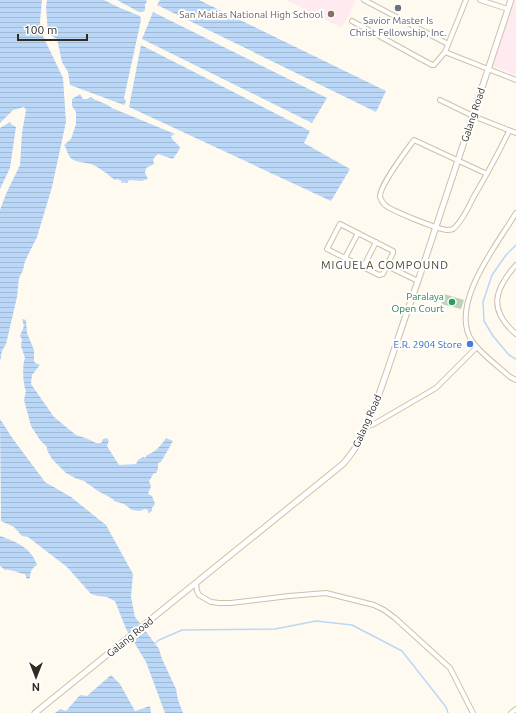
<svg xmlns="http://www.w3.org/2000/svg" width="516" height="713" viewBox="0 0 516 713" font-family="Ubuntu,sans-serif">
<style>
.education{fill:#ffeaf0}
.park{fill:#bdd1bb}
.water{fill:url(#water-rules)}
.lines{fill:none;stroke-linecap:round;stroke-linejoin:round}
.stream{stroke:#bbd7f7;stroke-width:1.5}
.minor-casing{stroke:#cdc0a7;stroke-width:6}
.tertiary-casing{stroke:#cdc0a7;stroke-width:7}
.minor{stroke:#fff;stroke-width:4}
.tertiary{stroke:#fff;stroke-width:5}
.worship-dot{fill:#6b7280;stroke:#fff;stroke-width:1.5}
.education-dot{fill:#8d6e63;stroke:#fff;stroke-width:1.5}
.leisure-dot{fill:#2e9e5b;stroke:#fff;stroke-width:1.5}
.shop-dot{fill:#3f7fe0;stroke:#fff;stroke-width:1.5}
.labels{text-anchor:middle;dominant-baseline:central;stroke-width:4;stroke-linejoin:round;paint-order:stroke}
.education-label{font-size:10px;fill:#785e54;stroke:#fff;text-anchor:end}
.worship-label{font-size:10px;fill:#5b616d;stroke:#fff}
.street-label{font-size:10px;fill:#312c22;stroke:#fff}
.leisure-label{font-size:10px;fill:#27864d;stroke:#fff;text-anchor:end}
.shop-label{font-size:10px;fill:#366cbe;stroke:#fff;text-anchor:end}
.neighbourhood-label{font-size:11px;letter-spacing:1px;fill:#483d28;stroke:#fff}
</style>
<defs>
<pattern id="water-rules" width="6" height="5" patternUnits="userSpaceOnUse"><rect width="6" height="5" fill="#bbd7f7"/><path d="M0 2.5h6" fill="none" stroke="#a1b9d3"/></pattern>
</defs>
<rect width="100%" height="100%" fill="#fffaef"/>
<path class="education" d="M286 0H356L342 28Z
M515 0H516V75L493 66Z"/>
<path class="park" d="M444 294 464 300 461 309 441 304Z"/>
<path class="water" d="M0 0H42L40 22 42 34 63 78 66 122 52 187 37 237 25 261 23 270 19 278 17 297 6 344 2 351 0 362V210L6 194 20 165 22 133 26 110 24 107 13 110 0 123Z
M47 0H104L120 8 140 16 141 20 124 98 126 101 124 105 70 85 68 72 62 62 57 39 48 34 46 7Z
M117 0H146L147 2 145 4V10L143 12H139Z
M160 0H199L386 91 376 112 157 5Z
M153 12 327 98 312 123 142 39Z
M141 45 310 131 304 143 350 169 331 201 129 107Z
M80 94 83 99H87L91 97C97 102 105 102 112 108L175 134 171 136 172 139 180 147C179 152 175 155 173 159L158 154 153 159 154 164 146 168 145 173 148 179 141 181 129 180 127 183 124 182 121 183 122 181 117 179 115 180 108 175V174C102 171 97 166 91 164 84 162 78 163 72 159 67 155 67 149 64 145L71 139 76 124V112L72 106V99Z
M10 122 11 124 16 127 10 168 0 189V128Z
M22 319 26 320 27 333 34 350V362L40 365 32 375 31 384 54 417 76 435 88 439 96 443H101L103 439 106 438 109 440 107 446 119 465 136 464 138 460 143 457 145 458 147 455C155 452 161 446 166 438L173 441 161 462 158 463V469L156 473H154L149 481 151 486 148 494 152 496 155 504 152 508V511L148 513V510L145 509 140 511 132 510 124 504 114 501 113 499 98 491 84 481 75 478 66 473 52 459 47 450V447L40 440 31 426 24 400 26 391C23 385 22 365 25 358L21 346 22 339 20 336 24 326Z
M0 419 13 439 45 482 71 497 106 525 133 574 131 597 135 617 159 649 162 659 176 689 178 700 183 713H165L146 662 126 629 115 601 107 597 98 596 91 594 67 567 28 537 22 536 14 527 1 521Z
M0 536C16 542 31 547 37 565 32 568 30 572 30 578L27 579 25 574C18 574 13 569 5 570L0 566Z
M111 675 120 684 135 711 150 706 151 713H55L60 709 66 711 80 695 87 696Z"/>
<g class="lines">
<path class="stream" d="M516 245 506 255 492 275 483 302 484 321 493 336 509 355 516 359
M154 644 159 640 182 630 275 629 316 621 352 625 402 651 446 707 448 713"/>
<g class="minor-casing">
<path id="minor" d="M364 0 448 44
M480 0 508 9
M352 21 432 65H434L445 52 466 0
M445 52 516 80
M440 100 473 116 516 133
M487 174 414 140C406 151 379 186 380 197 381 200 383 203 385 205 392 211 437 229 447 230 450 230 451 230 453 229 462 222 468 208 473 198 486 176 498 154 509 131
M516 213C498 243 448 305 472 341 480 353 499 367 510 377L516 380
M340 224 393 251V253L383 274 379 275 327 249Z
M345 258 358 233
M516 265C494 290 488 310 516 334
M387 266 418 281
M363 268 376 242
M367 426 374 424 436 388 477 347
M196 584 197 591 199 595 211 602 219 603H231L289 596 326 593 374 605 384 610 395 618 450 668 473 713
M511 713 516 709"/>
</g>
<g class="tertiary-casing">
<path id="tertiary" d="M35 713 343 464C361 444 369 421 378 397 392 358 404 319 418 281L511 0"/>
</g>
<use href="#minor" class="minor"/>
<use href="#tertiary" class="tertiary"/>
</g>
<circle class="worship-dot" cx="398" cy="8" r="4"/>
<circle class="education-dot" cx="331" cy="14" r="4"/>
<circle class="leisure-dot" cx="452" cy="302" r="4"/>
<circle class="shop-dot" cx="470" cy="344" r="4"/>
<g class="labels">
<g class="education-label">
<text x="323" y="14">San Matias National High School</text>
</g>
<g class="worship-label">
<text x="398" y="20">Savior Master Is<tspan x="398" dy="12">Christ Fellowship, Inc.</tspan></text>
</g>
<g class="street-label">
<text transform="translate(473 115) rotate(-72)">Galang Road</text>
<text transform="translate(367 421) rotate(-66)">Galang Road</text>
<text transform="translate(130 637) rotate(-39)">Galang Road</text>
</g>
<g class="leisure-label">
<text x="444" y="296">Paralaya<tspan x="444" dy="12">Open Court</tspan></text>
</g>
<g class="shop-label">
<text x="462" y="344">E.R. 2904 Store</text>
</g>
<g class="neighbourhood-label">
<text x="385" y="265">MIGUELA COMPOUND</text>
</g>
</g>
<g transform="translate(36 677) rotate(180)" stroke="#ffffff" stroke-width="3" paint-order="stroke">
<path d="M0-3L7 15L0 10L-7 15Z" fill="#312c22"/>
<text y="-6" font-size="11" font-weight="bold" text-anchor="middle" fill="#312c22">N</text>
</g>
<path d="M18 34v6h69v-6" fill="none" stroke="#312c22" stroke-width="2"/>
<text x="24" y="34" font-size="12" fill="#312c22" stroke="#ffffff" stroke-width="3" paint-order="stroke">100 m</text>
</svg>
